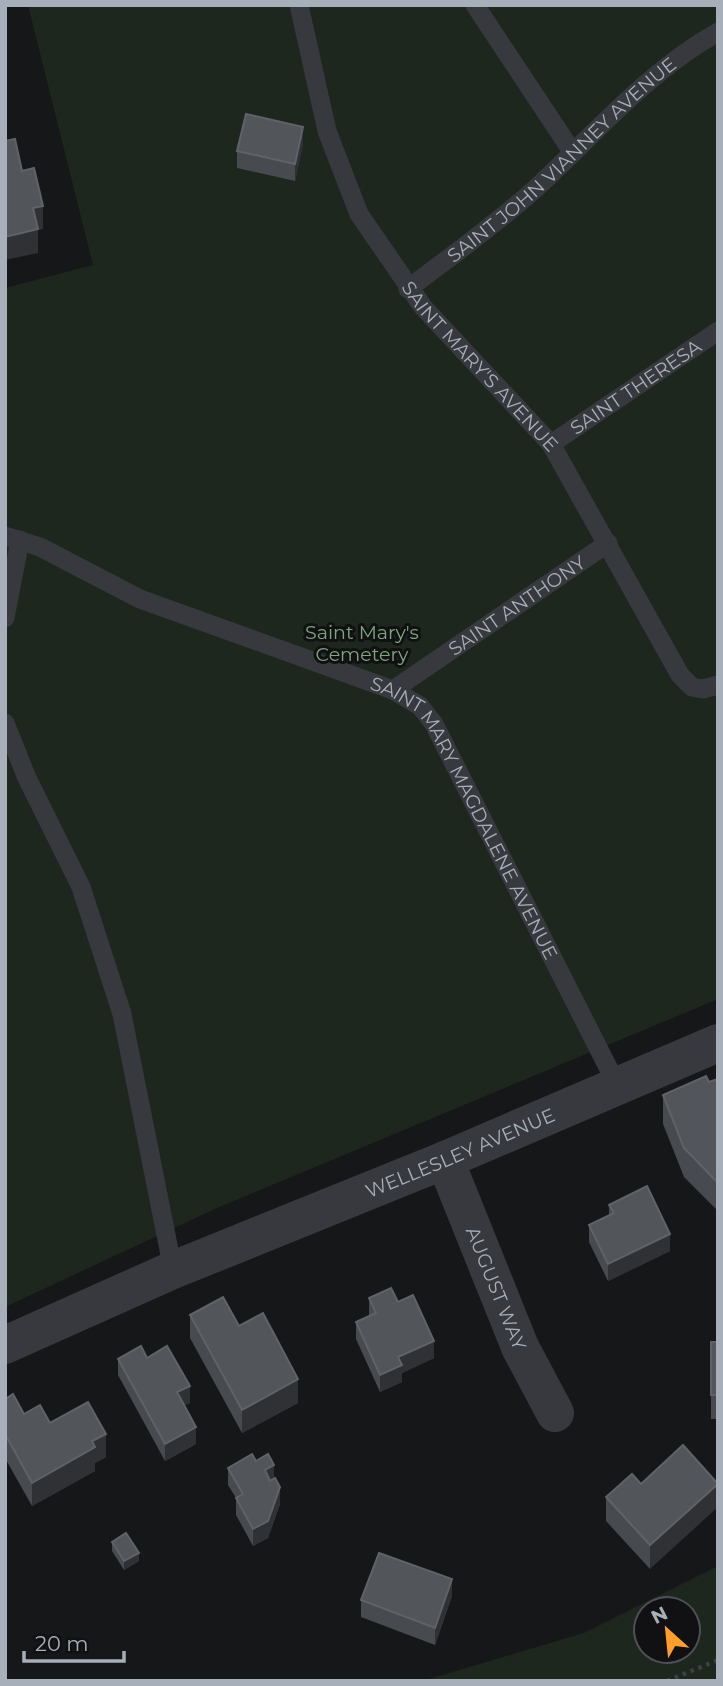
<svg xmlns="http://www.w3.org/2000/svg" width="723" height="1686" viewBox="0 0 723 1686" font-family="Montserrat,sans-serif">
<style>
.green{fill:#1e271e;fill-rule:evenodd}
.lines{fill:none;stroke-linecap:round;stroke-linejoin:round}
.path{stroke:#3d4045;stroke-width:4.5;stroke-dasharray:3.5 5;stroke-linecap:butt}
.service{stroke:#37393e;stroke-width:19}
.minor{stroke:#37393e;stroke-width:38}
.tertiary{stroke:#37393e;stroke-width:38}
.wall{fill:#474a4e}
.shaded-wall{fill:#2f3134}
.building{fill:#52555a;stroke:#5f6369;stroke-width:2}
.labels{text-anchor:middle;dominant-baseline:central;stroke-width:6;stroke-linejoin:round;paint-order:stroke}
.street-label{font-size:19px;fill:#a7afba;stroke:#111114}
.park-label{font-size:19px;fill:#7fa67d;stroke:#111114}
</style>
<rect width="100%" height="100%" fill="#161719"/>
<path class="green" d="M28 5H718V999L217 1208 5 1307V288L93 265Z
M718 1566V1681H422L584 1633ZM646 1609H688V1651H646Z"/>
<g class="lines">
<path class="path" d="M667 1681 718 1660"/>
<g class="service">
<path id="s1" d="M299 5 327 131 359 214 423 307 551 444 680 675 692 687 703 689 718 685"/>
<path d="M475 5 573 153"/>
<path id="s2" d="M408 289C451 256 495 225 535 189 595 134 647 72 718 32"/>
<path id="s3" d="M551 444 718 331"/>
<path id="s4" d="M5 536 40 547 140 599 393 690 420 706 434 724 618 1087"/>
<path d="M5 618 20 540"/>
<path id="s5" d="M393 690 608 543"/>
<path d="M5 723 27 778 81 887 122 1014 173 1270"/>
</g>
<path class="minor" id="s6" d="M445 1160 520 1347 555 1413"/>
<path class="tertiary" id="s7" d="M5 1345 173 1270 445 1160 718 1043"/>
</g>
<path class="wall" d="M303 144 295 181 237 168V151Z
M718 1079V1211L684 1177 663 1124V1095L709 1082Z
M609 1205 670 1251 608 1281 589 1242V1225L609 1216Z
M369 1298 398 1302 434 1358 402 1373V1382L380 1392 356 1339V1322L369 1316Z
M190 1315 239 1326 298 1403 242 1433 190 1338Z
M711 1342H718V1419H711Z
M118 1359 190 1403 184 1405 196 1444 165 1461 118 1375Z
M5 1395 24 1414 50 1423 106 1457 95 1463V1471L32 1506 5 1458Z
M683 1445 650 1569 606 1521V1497L641 1484Z
M256 1461 274 1479 280 1504 268 1538 253 1546 236 1515V1498L228 1485V1468Z
M112 1542 139 1561 124 1570 112 1551Z
M452 1596 435 1645 361 1617V1600Z"/>
<path class="shaded-wall" d="M303 127V144L295 181V164Z
M43 206V229L38 230V253L5 260V237L33 208Z
M670 1234V1251L608 1281V1264Z
M434 1341V1358L402 1373V1382L380 1392V1375L398 1357Z
M298 1379V1403L242 1433V1410Z
M190 1386V1403L177 1409V1392Z
M196 1427V1444L165 1461V1444Z
M106 1434V1457L95 1463V1471L32 1506V1483L92 1441Z
M274 1465V1482L265 1487V1470Z
M718 1484V1507L650 1569V1545Z
M280 1487V1504L268 1538 253 1546V1529Z
M139 1553V1561L124 1570V1561Z
M452 1579V1596L435 1645V1628Z"/>
<path class="building" d="M246 114 303 127 295 164 237 151Z
M15 139 22 171 34 168 43 206 33 208 38 229 5 237V141Z
M706 1076 709 1082 718 1079V1183L684 1148 663 1095Z
M647 1186 670 1234 608 1264 589 1225 614 1213 609 1205Z
M391 1288 398 1302 413 1295 434 1341 398 1357 402 1365 380 1375 356 1322 376 1313 369 1298Z
M223 1297 239 1326 263 1313 298 1379 242 1410 190 1315Z
M711 1342H718V1395H711Z
M141 1346 147 1358 167 1346 190 1386 177 1392 196 1427 165 1444 118 1359Z
M13 1394 24 1414 40 1405 50 1423 88 1402 106 1434 92 1441 95 1447 32 1483 5 1434V1395L7 1398Z
M683 1445 718 1484 650 1545 606 1497 632 1474 641 1484Z
M252 1454 256 1461 268 1454 274 1465 265 1470 270 1481 275 1478 280 1487 268 1521 253 1529 236 1498 243 1494 228 1468Z
M126 1533 139 1553 124 1561 112 1542Z
M379 1553 452 1579 435 1628 361 1600Z"/>
<g class="labels">
<g class="street-label">
<text stroke="none"><textPath href="#s2" startOffset="201">SAINT JOHN VIANNEY AVENUE</textPath></text>
<text stroke="none"><textPath href="#s1" startOffset="413">SAINT MARY'S AVENUE</textPath></text>
<text stroke="none"><textPath href="#s3" startOffset="102">SAINT THERESA</textPath></text>
<text stroke="none"><textPath href="#s5" startOffset="150">SAINT ANTHONY</textPath></text>
<text stroke="none"><textPath href="#s4" startOffset="565">SAINT MARY MAGDALENE AVENUE</textPath></text>
<text stroke="none"><textPath href="#s7" startOffset="494">WELLESLEY AVENUE</textPath></text>
<text stroke="none"><textPath href="#s6" startOffset="138">AUGUST WAY</textPath></text>
</g>
<g class="park-label">
<text x="362" y="632">Saint Mary's<tspan x="362" dy="22">Cemetery</tspan></text>
</g>
</g>
<rect width="723" height="1686" fill="none" stroke="#a7afba" stroke-width="14"/>
<g transform="translate(667 1630) rotate(333)"><circle r="33" fill="#111114" stroke="#4d5056" stroke-width="2"/>
<path d="M0-5L12 26L0 18L-12 26Z" fill="#ff9f28"/>
<text y="-10" font-size="19" font-weight="bold" text-anchor="middle" fill="#a7afba">N</text>
</g>
<path d="M24 1651v10h100v-10" fill="none" stroke="#a7afba" stroke-width="3.5"/>
<text x="35" y="1651" font-size="21" fill="#a7afba" stroke="#111114" stroke-width="5" paint-order="stroke">20 m</text>
</svg>
